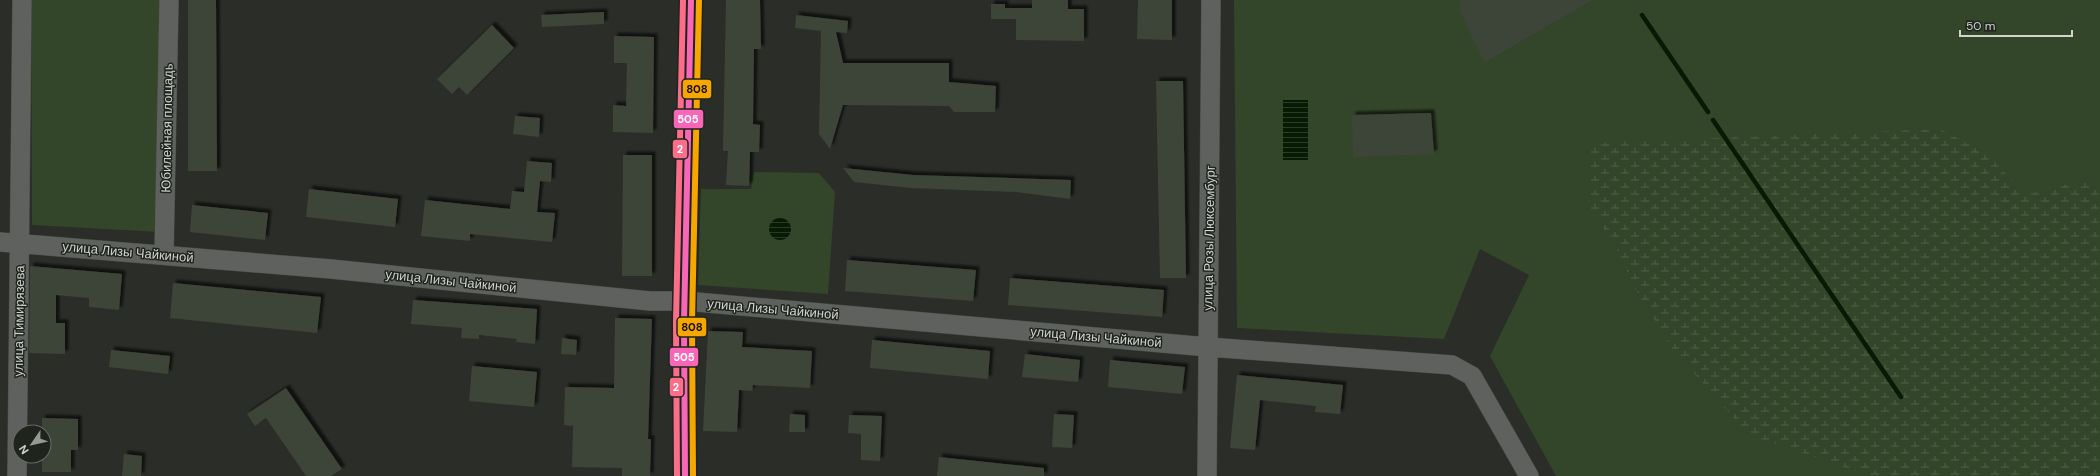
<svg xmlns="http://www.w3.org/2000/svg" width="2100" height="476" viewBox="0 0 2100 476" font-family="'DM Sans',sans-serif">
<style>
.green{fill:#33462a}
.wetland{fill:url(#wetland-marsh)}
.water{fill:url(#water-rules)}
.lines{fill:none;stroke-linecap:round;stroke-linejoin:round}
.stream{stroke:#071b04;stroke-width:4.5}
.building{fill:#3e4439;filter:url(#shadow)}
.minor-casing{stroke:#484a47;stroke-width:20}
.major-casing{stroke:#484a47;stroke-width:24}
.minor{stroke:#5f615e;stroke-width:19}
.major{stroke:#646a60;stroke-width:22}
.bus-1-casing{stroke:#1f241d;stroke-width:9}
.bus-2-casing{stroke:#1f241d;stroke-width:9}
.bus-3-casing{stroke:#1f241d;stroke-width:9}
.bus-1{stroke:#fa66b7;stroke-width:6}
.bus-2{stroke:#f7a600;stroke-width:6}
.bus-3{stroke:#fb6d88;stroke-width:6}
.labels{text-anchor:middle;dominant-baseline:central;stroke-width:3;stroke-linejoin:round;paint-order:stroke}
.street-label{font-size:13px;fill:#d0d3ce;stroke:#1f241d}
.line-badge{stroke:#1f241d;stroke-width:1.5}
.badge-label{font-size:11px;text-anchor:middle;font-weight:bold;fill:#fff}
.pale-badge-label{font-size:11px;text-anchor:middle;font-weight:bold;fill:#111}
</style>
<defs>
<pattern id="wetland-marsh" width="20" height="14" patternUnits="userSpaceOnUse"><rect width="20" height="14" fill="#33462a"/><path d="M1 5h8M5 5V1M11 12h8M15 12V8" fill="none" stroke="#506048"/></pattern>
<pattern id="water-rules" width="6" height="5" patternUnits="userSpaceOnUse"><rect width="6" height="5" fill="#071b04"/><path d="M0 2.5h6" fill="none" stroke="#2a3b27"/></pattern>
<filter id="shadow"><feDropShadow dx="3.5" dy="-3.5" stdDeviation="1" flood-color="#0009"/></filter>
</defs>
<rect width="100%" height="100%" fill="#2a2d28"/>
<path class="green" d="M31 0H162L160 232 32 225Z
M1234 0H2100V476H1556L1490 356 1529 275 1480 249 1444 339 1237 328Z
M754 172 819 173 835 192 828 294 698 285 701 189H751Z"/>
<path class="wetland" d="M1940 129 1988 154 2025 195 2063 185 2100 181V476H1871L1749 435 1674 351 1635 289 1616 247 1588 206 1591 143Z"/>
<path class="water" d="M1283 100H1308V160H1283Z
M769 229a11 11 0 1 1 22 0a11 11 0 1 1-22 0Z"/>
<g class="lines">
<path class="stream" d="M1642 15 1708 112
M1713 120 1901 397"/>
</g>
<path class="building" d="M188 0H216L217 171H188Z
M726 0H760L761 49H754L753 124 760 125 759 152H750L749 186 726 185 728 151H723Z
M1032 0H1068V9H1084V41L1016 40V19H991V4H1005V8H1032Z
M1138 0H1172V40L1137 39Z
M1460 0H1593L1484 63 1460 11Z
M604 12V24L542 27 541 15Z
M796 15 848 21 847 33 836 32 843 63H949V82L996 86 995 112H954L949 106 843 105 830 149 819 134 821 31 795 28Z
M492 25 514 48 467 95 459 87 452 94 437 79Z
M614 36 654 37 653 133 613 132V105L626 106 627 63H614Z
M1156 81H1183L1186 278H1160Z
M1431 113 1434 154 1353 157 1352 115Z
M515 116 540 118 539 137 513 134Z
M623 155H652V276H622Z
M527 161 552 163 551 182 540 181 537 212 555 213 552 242 470 234V241L421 236 425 200 510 209 512 191 524 192Z
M843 168 913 175 1071 180 1070 199 1016 192 911 188 854 182Z
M309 189 398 199 395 227 306 217Z
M192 205 268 213 265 240 190 232Z
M847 260 976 270 973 301 845 291Z
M30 266 122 274 119 310 89 307V298L56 295V323H65V354L29 353Z
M1010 278 1164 290 1162 317 1008 305Z
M173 283 321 297 317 333 170 318Z
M413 300 537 309 535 344 516 342 517 339 479 335V339L461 338 462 328 411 324Z
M615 318 652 319 648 439H651L650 476H622V468L572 467 573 426 564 425 565 387 614 388Z
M708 331 743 332 742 347 812 351 810 388 753 385 752 391 739 390 737 432 703 431Z
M562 338 577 340 576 355 561 354Z
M872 340 990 351 988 379 870 368Z
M111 350 170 356 168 374 109 367Z
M1025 354 1080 360 1078 382 1022 377Z
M1110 360 1185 367 1182 394 1108 387Z
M472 366 537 372 534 407 469 401Z
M1237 375 1343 385 1340 414 1315 412 1316 406 1260 400 1255 450 1230 448Z
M286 388 342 469 331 476H306L266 418 255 426 247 414Z
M790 414 805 415V432H789Z
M1054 414 1074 415 1072 448 1052 447Z
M849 415 882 416 880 461 861 460V434L848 433Z
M42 418 78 419V450H71V472H42V456H44V432H42Z
M124 454 142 456 141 476H122Z
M939 457 1044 468V476H937Z"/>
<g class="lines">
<g class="minor-casing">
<path id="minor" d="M0 242 331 269 650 301H685L1208 347 1452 365 1472 376 1529 476
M164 255 169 0
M17 476 22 0
M1207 476 1211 0"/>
</g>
<g class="major-casing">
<path id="major" d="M685 476 684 322 691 0"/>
</g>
<use href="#minor" class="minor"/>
<use href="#major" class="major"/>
<g class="bus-1-casing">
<path id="bus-1" d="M685 476 684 322 691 0"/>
</g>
<g class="bus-2-casing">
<path id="bus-2" d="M693 476 692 322 699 0"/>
</g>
<g class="bus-3-casing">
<path id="bus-3" d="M677 476 676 322 683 0"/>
</g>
<use href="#bus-1" class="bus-1"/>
<use href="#bus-2" class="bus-2"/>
<use href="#bus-3" class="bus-3"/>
</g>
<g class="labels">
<g class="street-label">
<text transform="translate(167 128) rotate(-89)">Юбилейная площадь</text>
<text transform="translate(1209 238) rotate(-89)">улица Розы Люксембург</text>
<text transform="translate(128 252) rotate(5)">улица Лизы Чайкиной</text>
<text transform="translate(451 281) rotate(6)">улица Лизы Чайкиной</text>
<text transform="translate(773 309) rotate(5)">улица Лизы Чайкиной</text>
<text transform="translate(19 321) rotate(-89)">улица Тимирязева</text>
<text transform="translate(1096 337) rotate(5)">улица Лизы Чайкиной</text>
</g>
</g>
<g class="line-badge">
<rect x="682" y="79" width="30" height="20" rx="4" fill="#f7a600"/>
<rect x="673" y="109" width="31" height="20" rx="4" fill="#fa66b7"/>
<rect x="672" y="139" width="16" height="20" rx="4" fill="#fb6d88"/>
<rect x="677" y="317" width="30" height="20" rx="4" fill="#f7a600"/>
<rect x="669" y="347" width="30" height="20" rx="4" fill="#fa66b7"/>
<rect x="669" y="377" width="15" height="20" rx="4" fill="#fb6d88"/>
</g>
<g class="badge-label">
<text x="688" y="123">505</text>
<text x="680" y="153">2</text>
<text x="684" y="361">505</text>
<text x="676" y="391">2</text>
</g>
<g class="pale-badge-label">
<text x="697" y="93">808</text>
<text x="692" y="331">808</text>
</g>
<g transform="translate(32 444) rotate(236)"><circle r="19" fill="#1f241d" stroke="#666a64"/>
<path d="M0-3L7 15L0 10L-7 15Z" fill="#969994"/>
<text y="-6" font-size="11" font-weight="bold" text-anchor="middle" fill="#d0d3ce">N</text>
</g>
<path d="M1960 30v6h112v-6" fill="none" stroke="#d0d3ce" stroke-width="2"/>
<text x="1966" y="30" font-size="12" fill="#d0d3ce" stroke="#1f241d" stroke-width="3" paint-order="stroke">50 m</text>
</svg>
